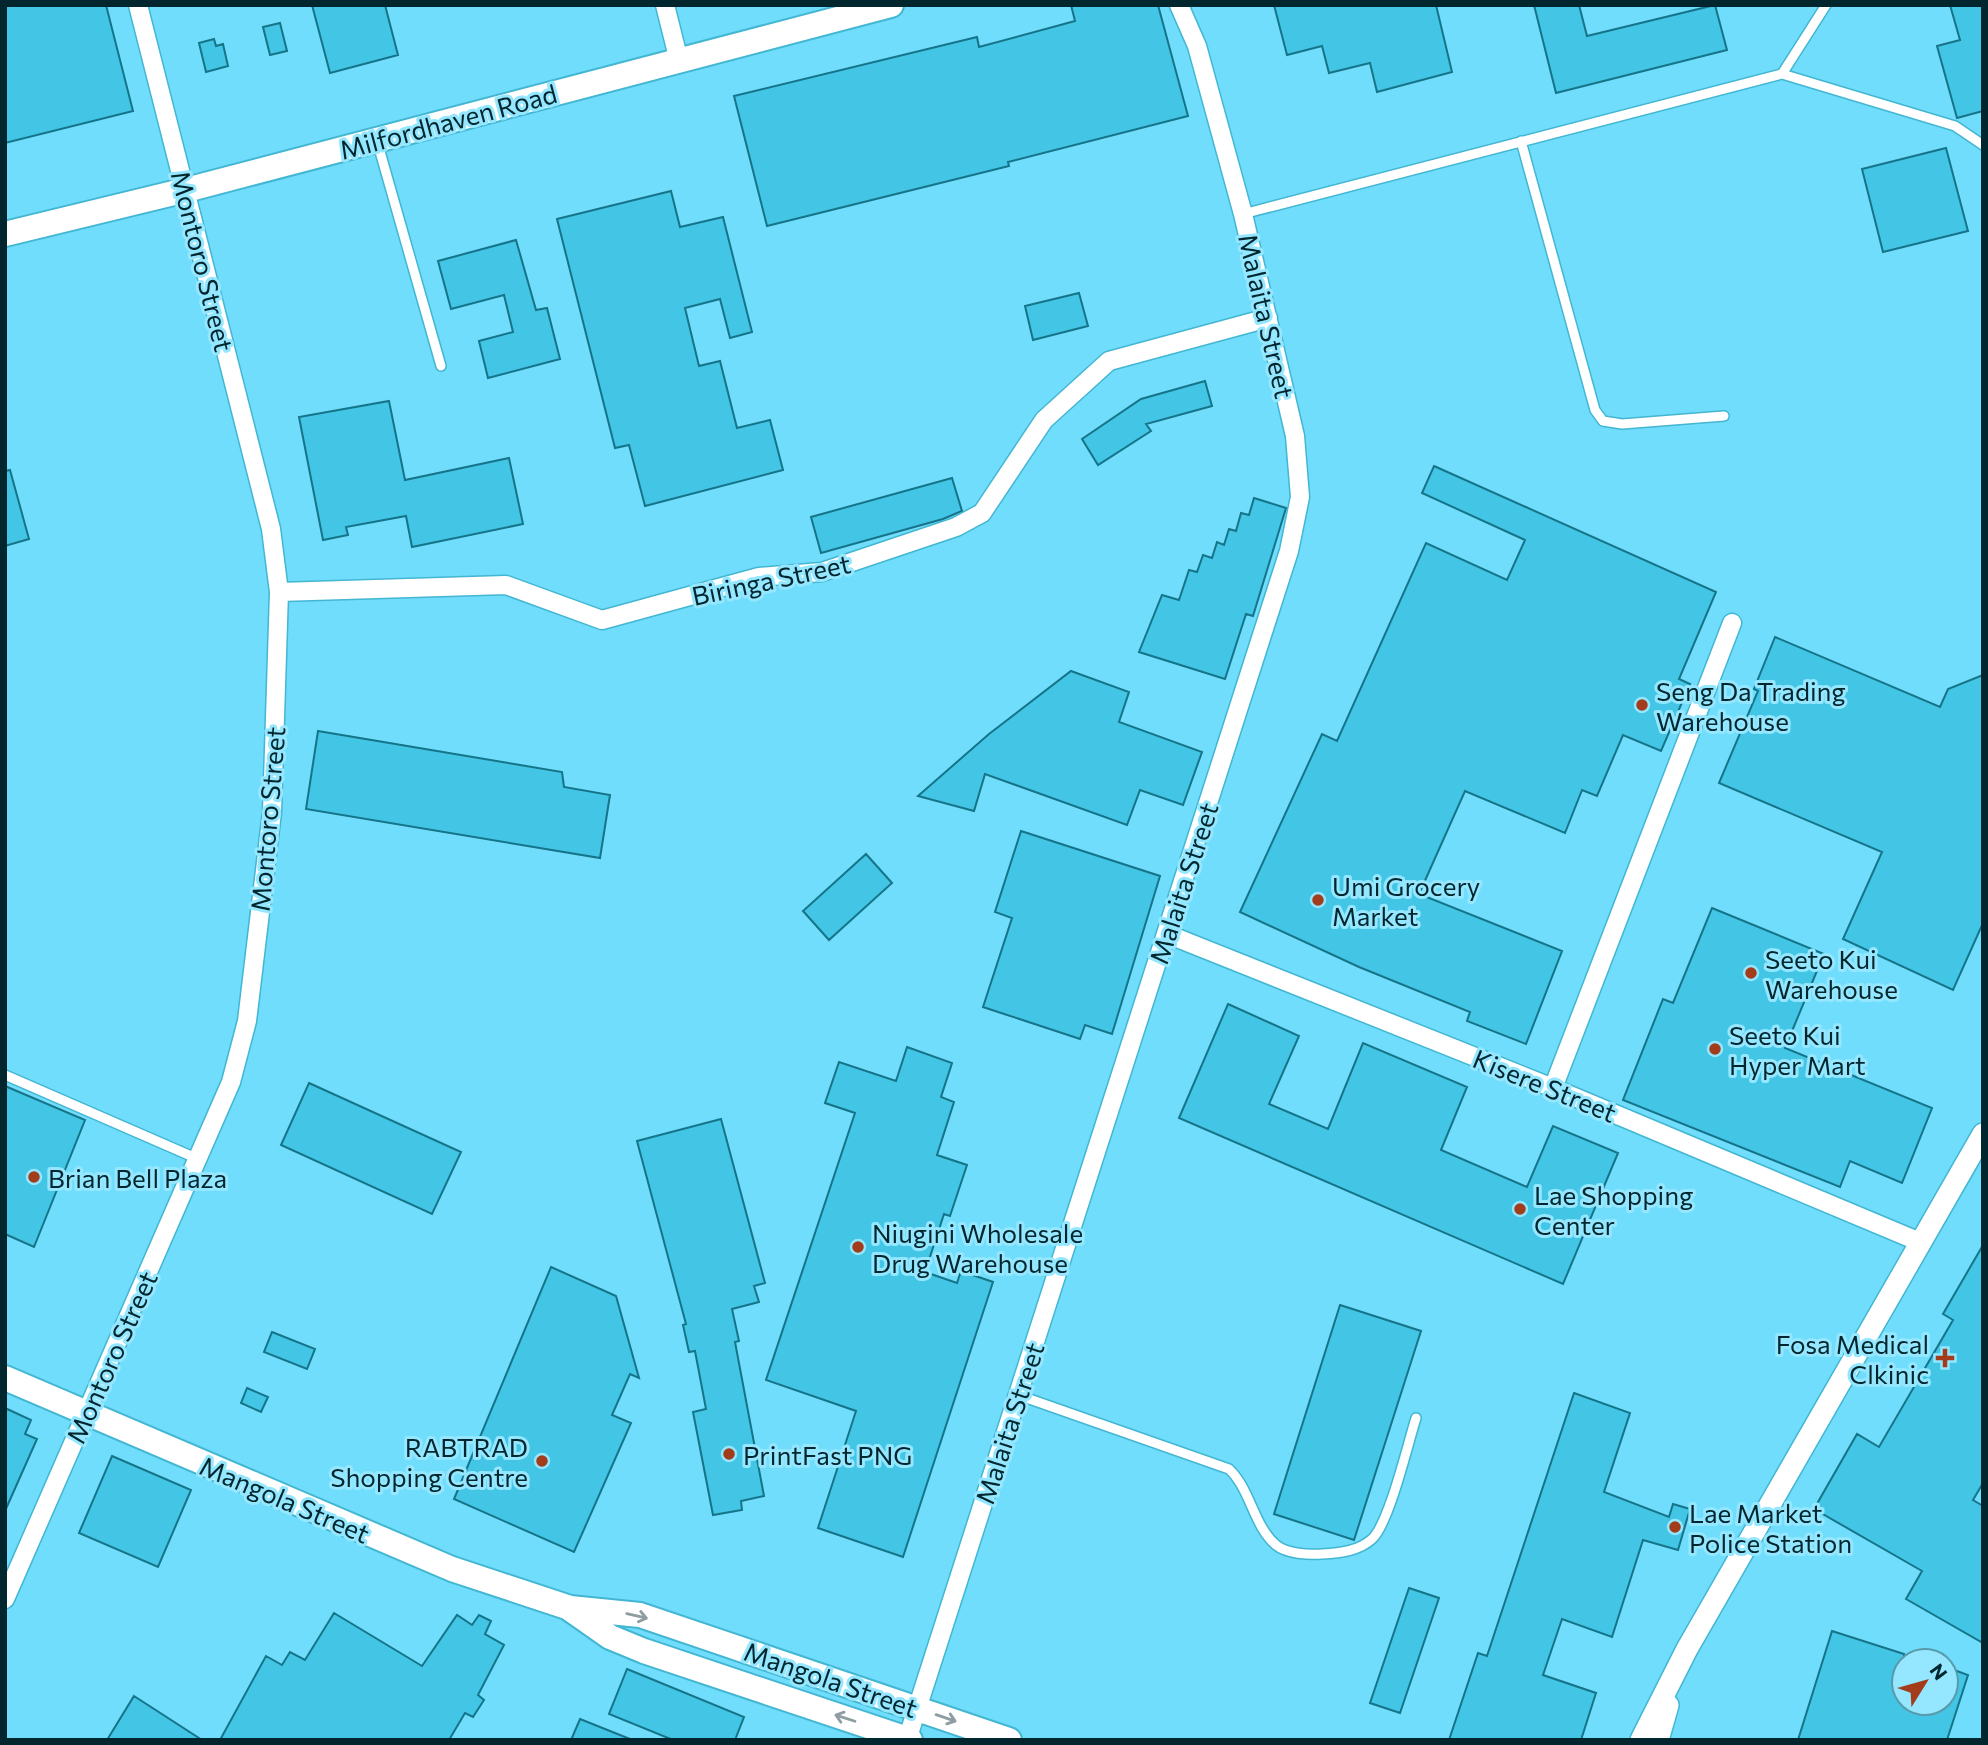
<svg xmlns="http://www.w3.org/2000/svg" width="1988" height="1745" viewBox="0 0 1988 1745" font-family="Commissioner,sans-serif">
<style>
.building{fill:#43c5e5;stroke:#167489;stroke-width:2}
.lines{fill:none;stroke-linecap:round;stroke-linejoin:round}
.service-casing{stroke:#43b6d2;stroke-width:12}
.minor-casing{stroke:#43b6d2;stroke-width:21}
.tertiary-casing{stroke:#43b6d2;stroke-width:24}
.secondary-casing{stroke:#43b6d2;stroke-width:28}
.service{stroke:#fff;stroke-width:9}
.minor{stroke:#fff;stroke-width:18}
.tertiary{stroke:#fff;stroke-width:21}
.secondary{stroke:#fff;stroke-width:24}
.oneway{stroke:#8d9da1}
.poi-dot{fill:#a33c1a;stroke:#94e7ff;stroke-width:2.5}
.labels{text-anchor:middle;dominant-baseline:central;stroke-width:6;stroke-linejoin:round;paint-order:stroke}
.street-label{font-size:26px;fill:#01262e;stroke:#94e7ff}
.poi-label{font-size:26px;fill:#01262e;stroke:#94e7ff;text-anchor:start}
</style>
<rect width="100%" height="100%" fill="#6fddfb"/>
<path class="building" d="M5 5H106L133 111 5 143Z
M312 5H385L398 55 330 73Z
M1071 5H1158L1188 116 1008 162 1009 166 767 226 734 96 977 37 979 47 1075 21Z
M1274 5H1436L1452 72 1377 92 1370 63 1329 73 1322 46 1287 55Z
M1534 5H1579L1587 36 1715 5 1727 50 1556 93Z
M1950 5H1983V111L1957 118 1937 46 1960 40Z
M280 23 287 51 270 55 263 27Z
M214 39 216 46 223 44 228 66 206 72 199 43Z
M1946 148 1968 231 1883 252 1862 169Z
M671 191 680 227 723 217 752 332 730 338 720 299 685 308 699 366 720 361 737 428 770 420 783 470 645 506 629 445 615 448 557 219Z
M516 240 536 310 547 308 560 359 488 378 479 341 513 332 504 295 451 309 438 261Z
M1079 293 1088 326 1033 340 1025 306Z
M1205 381 1212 406 1146 424 1151 431 1098 465 1082 439 1141 399Z
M389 401 405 480 509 458 523 524 412 547 406 516 346 527 348 535 323 540 299 417Z
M1434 466 1716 592 1679 679 1690 684 1661 751 1623 735 1597 796 1582 790 1565 833 1465 791 1419 894 1562 951 1526 1044 1467 1021 1470 1012 1359 967 1240 912 1322 734 1337 741 1426 543 1507 580 1525 540 1422 493Z
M10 470 29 539 5 546V471Z
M952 478 962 511 943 519 821 553 811 517Z
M1254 498 1286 508 1253 616 1246 614 1225 679 1139 652 1162 595 1179 600 1189 570 1197 572 1203 555 1212 558 1217 542 1224 545 1229 529 1236 531 1241 513 1249 515Z
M1775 637 1940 707 1948 689 1983 675V923L1953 990 1843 939 1882 852 1719 783 1758 691 1754 689Z
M1071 671 1129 692 1119 722 1202 752 1183 805 1140 790 1127 825 985 774 974 811 918 796 989 734Z
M318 731 562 772 564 787 610 795 600 858 306 809Z
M1021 831 1160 876 1112 1034 1085 1025 1080 1039 983 1007 1012 918 995 912Z
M866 854 892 883 829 940 803 911Z
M1712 908 1824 954 1785 1048 1932 1108 1902 1183 1850 1161 1840 1187 1623 1100 1663 999 1673 1003Z
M1228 1004 1299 1036 1269 1104 1328 1129 1363 1043 1467 1087 1441 1150 1527 1187 1553 1126 1618 1153 1563 1284 1179 1118Z
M907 1047 952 1063 941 1097 954 1102 937 1155 967 1165 950 1216 944 1214 925 1272 957 1283 961 1271 993 1282 903 1557 818 1528 856 1411 766 1380 855 1113 825 1103 839 1062 896 1081Z
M309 1083 461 1152 432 1214 281 1145Z
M5 1086 85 1120 34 1247 5 1234Z
M721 1119 765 1283 754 1286 759 1302 732 1309 739 1341 735 1342 764 1496 741 1501 742 1510 713 1515 693 1412 706 1409 695 1351 689 1352 683 1325 686 1324 637 1141Z
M1983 1245V1483L1973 1500 1983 1506V1643L1906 1599 1922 1571 1814 1509 1857 1434 1879 1447 1953 1320 1943 1314Z
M551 1267 616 1296 639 1378 630 1374 612 1415 631 1423 574 1552 454 1499Z
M1340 1305 1421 1331 1354 1540 1274 1514Z
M272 1332 315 1349 307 1369 264 1352Z
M247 1388 268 1397 261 1412 241 1403Z
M1574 1393 1630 1413 1604 1492 1669 1517 1673 1504 1690 1509 1678 1550 1643 1540 1612 1637 1562 1619 1543 1675 1596 1693 1581 1740H1449L1478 1653 1487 1656Z
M5 1408 31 1420 25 1434 37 1439 5 1511Z
M112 1456 191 1490 158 1567 79 1533Z
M1409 1588 1439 1598 1400 1713 1370 1703Z
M334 1613 422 1666 457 1615 472 1625 479 1615 491 1621 485 1634 504 1645 478 1695 484 1700 473 1717 465 1713 449 1740H220L266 1656 282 1665 290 1652 305 1660Z
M1832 1631 1904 1654V1703H1946V1667L1968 1675 1947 1740H1798Z
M627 1669 744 1717 735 1740H673L609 1714Z
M134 1696 202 1740H107Z
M580 1719 630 1739V1740H571Z"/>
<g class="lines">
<g class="service-casing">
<path id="service" d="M1782 74 1826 5
M377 141 441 366
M1521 141 1595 410 1603 421 1622 424 1724 416
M1243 214 1782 74 1955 126 1983 145
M5 1075 198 1159
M1018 1395 1229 1469C1251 1490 1253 1525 1276 1545 1287 1554 1309 1555 1322 1554 1340 1553 1359 1551 1372 1539 1389 1524 1408 1443 1416 1418"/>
</g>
<g class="minor-casing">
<path id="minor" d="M665 5 679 61
M279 592 506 585 602 620 759 577 822 572 956 527 982 513 1044 420 1109 361 1268 318
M1167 934 1553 1088 1920 1242
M1553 1088 1732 623
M5 1599 231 1082 247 1021 272 812 279 592 271 529 138 5
M907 1740 1289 551 1300 497 1295 436 1243 214 1197 46 1179 5"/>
</g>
<g class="tertiary-casing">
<path id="tertiary" d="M1641 1740 1687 1649 1983 1134
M1658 1740 1668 1705"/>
</g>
<g class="secondary-casing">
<path id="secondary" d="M5 234 186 190 891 5
M5 1378 452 1569 570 1608 640 1615 1009 1740
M570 1609 610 1637 644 1651 910 1740"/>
</g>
<use href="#service" class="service"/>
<use href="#minor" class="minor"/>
<use href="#tertiary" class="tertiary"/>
<use href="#secondary" class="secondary"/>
</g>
<defs><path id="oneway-shaft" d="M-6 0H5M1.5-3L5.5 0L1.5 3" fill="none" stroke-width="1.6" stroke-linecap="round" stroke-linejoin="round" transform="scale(1.75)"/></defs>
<g class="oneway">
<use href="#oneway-shaft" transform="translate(637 1616) rotate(13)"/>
<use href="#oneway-shaft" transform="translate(845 1718) rotate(-162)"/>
<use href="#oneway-shaft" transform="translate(946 1718) rotate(19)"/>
</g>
<g class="poi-dot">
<circle cx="1642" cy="705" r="7"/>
<circle cx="1318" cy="900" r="7"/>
<circle cx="1751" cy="973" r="7"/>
<circle cx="1715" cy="1049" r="7"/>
<circle cx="34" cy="1177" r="7"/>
<circle cx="1520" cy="1209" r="7"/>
<circle cx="858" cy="1247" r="7"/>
<path d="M1941.5 1347.5h7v7h7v7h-7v7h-7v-7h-7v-7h7z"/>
<circle cx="729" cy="1454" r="7"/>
<circle cx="542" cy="1461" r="7"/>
<circle cx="1675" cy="1527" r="7"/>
</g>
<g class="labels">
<g class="street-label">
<text transform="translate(448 121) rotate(-15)">Milfordhaven Road</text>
<text transform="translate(203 261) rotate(76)">Montoro Street</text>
<text transform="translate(1267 316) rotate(77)">Malaita Street</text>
<text transform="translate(771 579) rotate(-12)">Biringa Street</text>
<text transform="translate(267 819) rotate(-85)">Montoro Street</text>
<text transform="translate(1183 883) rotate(-72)">Malaita Street</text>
<text transform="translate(1545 1085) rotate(22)">Kisere Street</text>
<text transform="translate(111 1357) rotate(-66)">Montoro Street</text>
<text transform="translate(1009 1423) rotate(-72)">Malaita Street</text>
<text transform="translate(285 1499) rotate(23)">Mangola Street</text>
<text transform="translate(831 1679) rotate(19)">Mangola Street</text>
</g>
<g class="poi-label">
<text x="1656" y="690">Seng Da Trading<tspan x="1656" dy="30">Warehouse</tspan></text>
<text x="1332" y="885">Umi Grocery<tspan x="1332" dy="30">Market</tspan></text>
<text x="1765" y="958">Seeto Kui<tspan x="1765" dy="30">Warehouse</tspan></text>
<text x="1729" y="1034">Seeto Kui<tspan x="1729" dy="30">Hyper Mart</tspan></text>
<text x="48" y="1177">Brian Bell Plaza</text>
<text x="1534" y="1194">Lae Shopping<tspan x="1534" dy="30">Center</tspan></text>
<text x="872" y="1232">Niugini Wholesale<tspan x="872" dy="30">Drug Warehouse</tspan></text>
<text x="1929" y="1343" text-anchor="end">Fosa Medical<tspan x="1929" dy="30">Clkinic</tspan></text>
<text x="528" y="1446" text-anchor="end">RABTRAD<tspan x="528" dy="30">Shopping Centre</tspan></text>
<text x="743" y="1454">PrintFast PNG</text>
<text x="1689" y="1512">Lae Market<tspan x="1689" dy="30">Police Station</tspan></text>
</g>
</g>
<rect width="1988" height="1745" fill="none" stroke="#01262e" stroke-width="14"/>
<g transform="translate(1925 1682) rotate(53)"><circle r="33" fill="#94e7ff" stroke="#599aab" stroke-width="2"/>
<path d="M0-5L12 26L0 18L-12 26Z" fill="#a33c1a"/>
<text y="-10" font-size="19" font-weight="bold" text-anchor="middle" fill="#01262e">N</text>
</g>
</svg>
